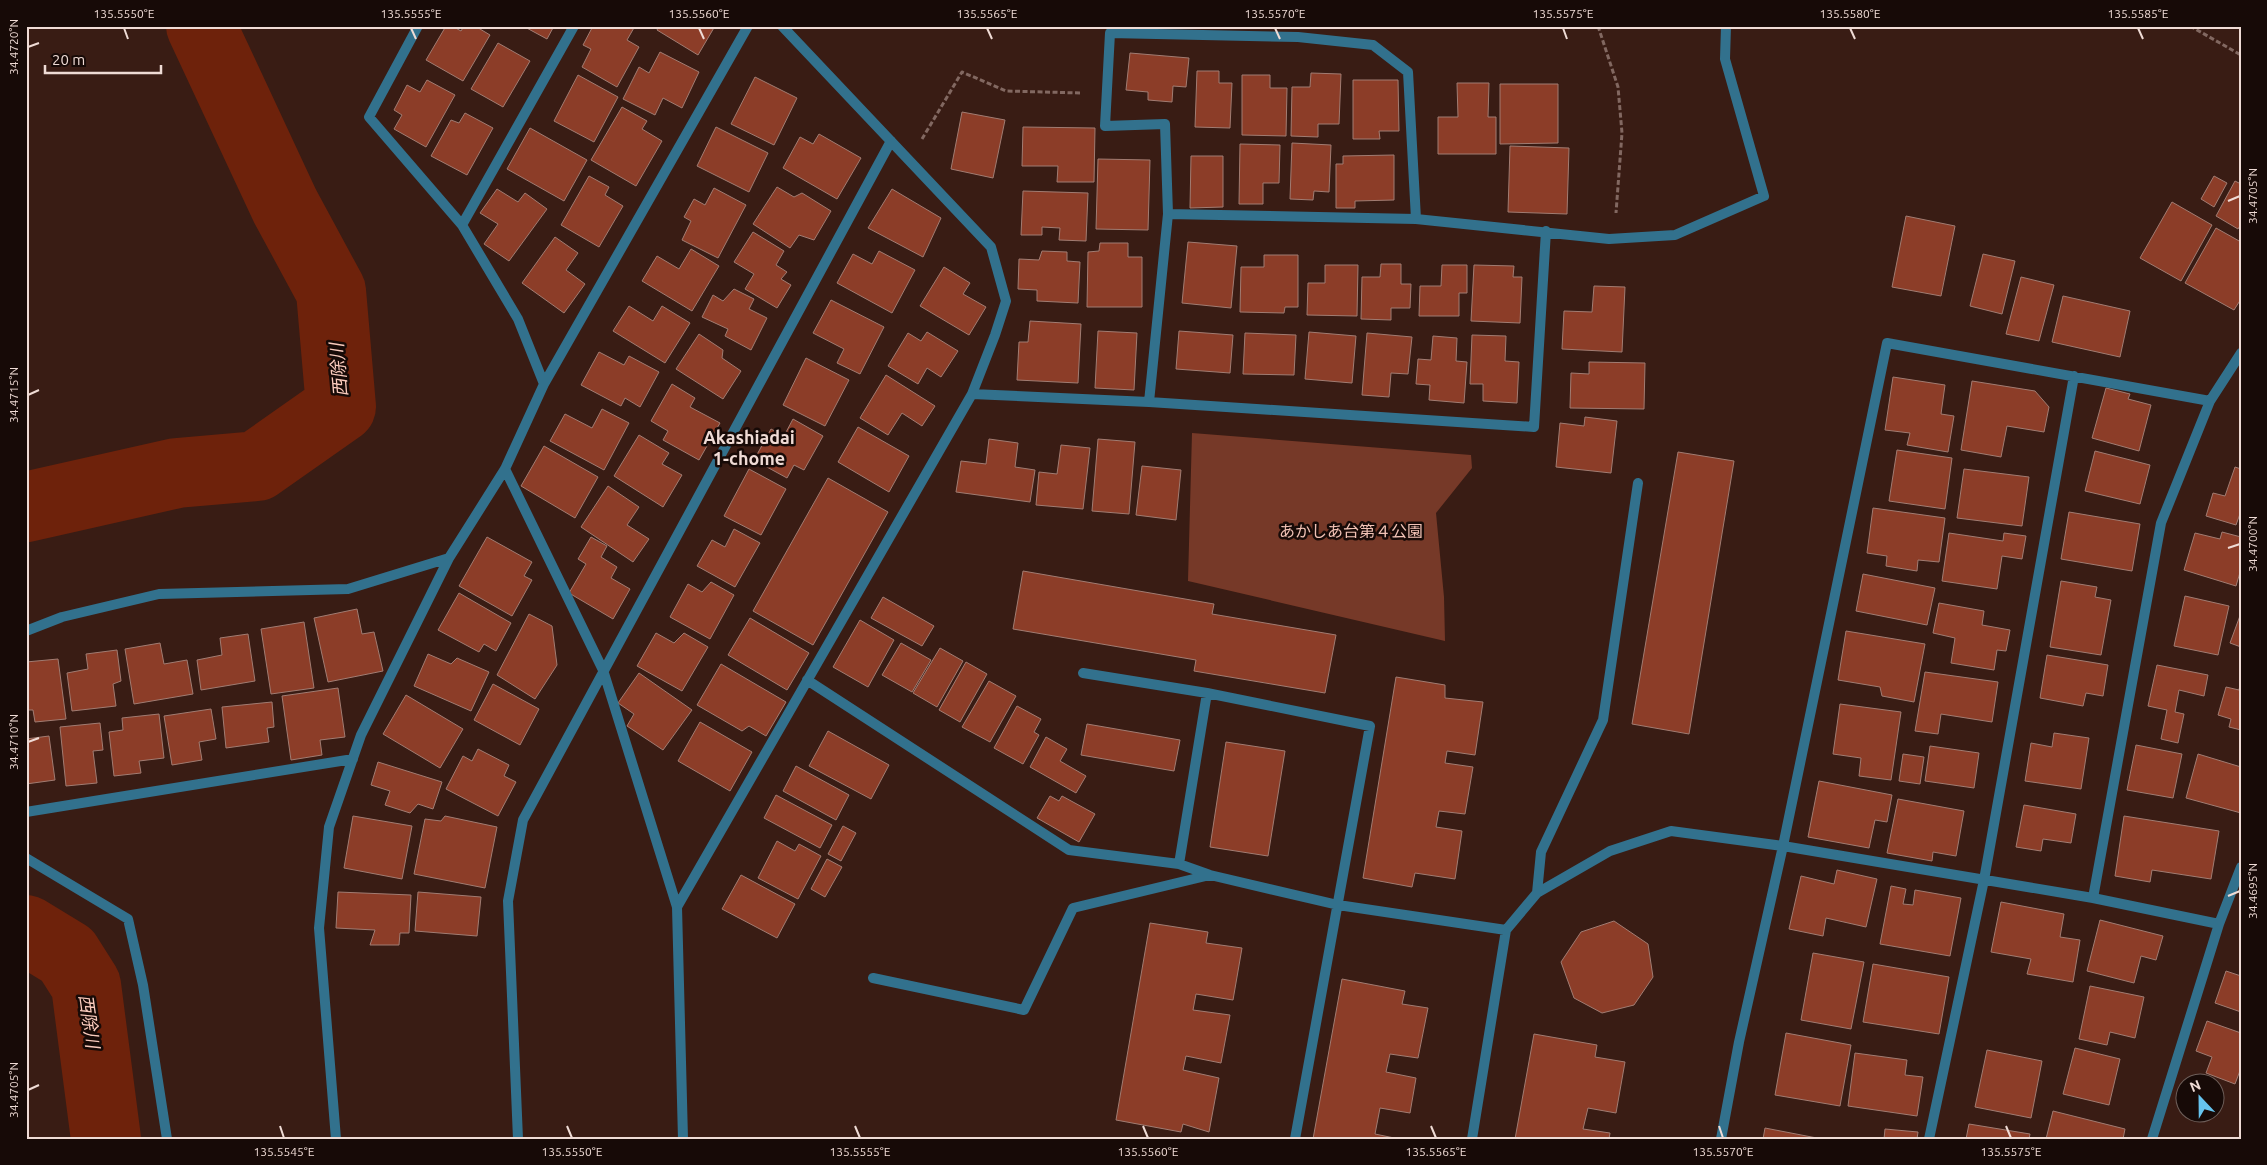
<svg xmlns="http://www.w3.org/2000/svg" width="2267" height="1165" viewBox="0 0 2267 1165" font-family="Ubuntu,'Noto Sans JP',sans-serif">
<style>
.green{fill:#763928}
.lines{fill:none;stroke-linecap:round;stroke-linejoin:round}
.river{stroke:#6e220b;stroke-width:70}
.building{fill:#8c3d28;stroke:#a17c72}
.path{stroke:#826861;stroke-width:3;stroke-dasharray:5 2.5;stroke-linecap:butt}
.street{stroke:#32718d;stroke-width:10}
.ticks{fill:none;stroke:#efdbd5;stroke-width:2}
.labels{text-anchor:middle;dominant-baseline:central;stroke-width:5;stroke-linejoin:round;paint-order:stroke}
.park-label{font-size:16px;fill:#f1c2b5;stroke:#170a07}
.water-label{font-size:18px;font-style:italic;fill:#facbbd;stroke:#170a07}
.neighbourhood-label{font-size:18px;font-weight:bold;fill:#efdbd5;stroke:#170a07}
.neatline{fill:none;stroke:#efdbd5;stroke-width:2}
.ticks-label{font-size:12px;text-anchor:middle;fill:#efdbd5}
</style>
<rect width="100%" height="100%" fill="#391c14"/>
<path class="green" d="M1192 433 1471 455 1472 468 1436 513 1444 597 1445 641 1188 581Z"/>
<g class="lines">
<path class="river" d="M26 507 177 473 257 466 341 407 331 291 285 206 201 26
M26 930 67 955 86 985 106 1139"/>
</g>
<path class="building" d="M446 26H452L461 31 464 26H475L490 35 463 81 426 60Z
M523 26H554L547 39Z
M593 26H635L627 40 639 47 617 87 582 67 591 49 583 45Z
M659 26H715L698 55 657 30Z
M498 43 530 61 503 107 471 89Z
M660 52 699 72 682 108 663 98 655 115 623 99 639 67 649 73Z
M1130 53 1189 58 1186 87 1173 86 1172 102 1148 100V92L1126 90Z
M1197 71H1219V83H1232L1230 128 1195 127Z
M1311 73 1341 74 1339 124H1318V137L1291 136 1292 87H1310Z
M578 75 618 97 594 142 554 121Z
M1242 75H1270V88H1287L1286 136 1242 135Z
M755 77 797 98 774 145 731 124Z
M427 80 455 95 426 147 394 129 402 115 394 110 407 85 420 92Z
M1353 80H1398L1399 131H1379L1380 139H1353Z
M1457 83H1489L1488 117H1496V154H1438V117H1458Z
M1500 84H1558V143L1500 144Z
M622 107 647 121 642 129 662 141 636 186 591 160Z
M962 112 1005 120 993 178 951 169Z
M465 113 493 128 467 175 431 156 451 120 459 123Z
M716 127 768 153 749 192 697 166Z
M1023 127 1095 128 1094 182H1057L1058 166H1022Z
M530 128 587 160 564 201 507 169Z
M819 134 861 158 837 199 783 168 800 137 813 144Z
M1292 143 1331 145 1329 192 1314 191 1313 200 1290 199Z
M1240 144 1280 145 1279 183H1263V204H1239Z
M1510 146 1569 148 1567 214 1508 212Z
M1394 155V200L1355 201V208H1336V164H1343V156Z
M1191 156H1223V207L1190 208Z
M1098 159 1150 160 1148 230 1096 229Z
M589 176 609 187 605 195 623 206 599 247 561 225Z
M2214 176 2227 183 2214 207 2201 199Z
M2235 181 2241 184V224L2238 229 2216 216Z
M777 187 794 197 802 193 831 211 814 240 799 235 790 248 753 224Z
M714 188 746 205 718 258 682 240 691 221 684 217 694 199 705 205Z
M497 189 518 202 525 193 547 209 509 261 484 244 498 224 480 213Z
M892 189 941 218 923 257 868 228Z
M1023 191 1088 193 1086 241 1059 240 1060 228 1042 227V235H1021Z
M2172 202 2212 225 2181 281 2140 258Z
M1906 216 1955 226 1941 296 1892 287Z
M2216 228 2241 242V299L2234 310 2185 283Z
M753 232 784 251 776 265 787 272 781 279 791 285 777 308 745 289 754 274 734 262Z
M555 237 578 253 566 270 585 284 564 313 522 283Z
M1188 242 1237 246 1231 308 1182 303Z
M1100 243H1128V257H1142V307H1087L1088 252 1099 251Z
M691 249 719 266 692 311 642 281 657 256 679 269Z
M879 251 915 270 892 313 837 283 853 254 872 264Z
M1042 251 1067 252V261L1080 262 1078 303 1037 301V290L1018 289 1019 259 1039 260Z
M1983 254 2015 261 2002 314 1970 306Z
M1264 255H1298V307H1285L1284 313 1240 312 1241 267H1264Z
M1381 264H1401V284H1411L1410 308H1391V320L1361 319 1362 277H1380Z
M1325 265H1358L1357 316 1307 315 1308 283H1325Z
M1442 265H1467V293H1459V316H1419L1420 286H1441Z
M1474 265 1514 266 1513 277H1522L1520 323 1471 321Z
M944 267 970 283 963 294 986 307 969 335 920 306Z
M2021 277 2054 285 2039 341 2006 334Z
M1594 286 1625 287 1622 352 1562 349 1564 311 1592 312Z
M734 289 754 299 749 309 767 318 751 350 725 336 728 329 702 317 713 295 723 301Z
M2063 296 2130 311 2120 357 2052 342Z
M831 300 884 327 860 374 837 363 844 349 813 333Z
M629 306 653 321 662 306 690 323 665 363 613 331Z
M1030 321 1081 324 1078 383 1017 380 1019 342H1028Z
M1098 331 1137 333 1134 390 1095 388Z
M1179 331 1233 335 1230 373 1176 369Z
M927 332 958 351 941 377 927 368 918 384 888 366 908 333 921 341Z
M1309 332 1356 336 1352 383 1305 379Z
M1245 333 1296 335 1294 375 1243 374Z
M1367 333 1412 337 1408 374 1391 373 1389 397 1362 395Z
M699 334 723 350 722 358 741 371 723 399 676 369Z
M1472 335 1506 336 1505 361 1519 362 1517 403 1483 401V384H1470Z
M1433 336 1457 338 1456 361 1467 362 1464 403 1429 400 1430 385 1416 384 1418 359 1431 360Z
M599 352 624 365 629 356 659 372 640 407 625 398 621 406 581 385Z
M806 358 849 380 825 426 783 405Z
M1589 362 1645 363 1644 409 1570 408 1571 373 1589 374Z
M886 375 935 406 922 426 902 413 888 435 860 418Z
M1893 377 1945 385 1941 414 1954 416 1948 452 1907 445 1910 433 1885 430Z
M1972 381 2035 391 2049 407 2044 432 2007 426 2001 457 1961 450Z
M672 384 695 398 690 407 720 423 699 460 663 440 668 431 651 421Z
M2106 388 2130 394 2128 399 2151 405 2139 451 2092 438Z
M602 409 629 423 604 470 550 441 565 414 592 428Z
M1585 417 1617 421 1611 473 1556 467 1560 423 1584 426Z
M793 419 823 436 804 470 794 465 787 478 754 460 771 429 784 436Z
M858 427 909 456 889 492 838 462Z
M639 435 669 453 662 464 682 475 663 507 614 476Z
M989 439 1018 443 1015 467 1035 470 1030 502 956 492 961 461 986 464Z
M1098 439 1135 442 1129 514 1092 511Z
M1061 445 1090 448 1083 509 1036 505 1039 472 1057 474Z
M544 446 598 477 575 518 521 486Z
M1897 450 1952 458 1945 509 1889 501Z
M2095 451 2150 465 2140 504 2085 491Z
M1678 452 1734 461 1689 734 1632 724Z
M1142 466 1181 470 1176 520 1136 515Z
M2235 467 2241 469V511L2236 525 2206 516 2213 493 2225 496Z
M749 469 786 489 761 535 724 516Z
M1964 469 2029 477 2022 526 1957 518Z
M828 478 888 512 813 645 753 611Z
M608 486 639 507 627 525 649 539 633 562 581 527Z
M1873 508 1945 518 1939 562 1918 560 1917 571 1886 566 1887 556 1867 553Z
M2069 512 2140 524 2132 571 2061 559Z
M734 529 760 543 735 587 697 566 712 540 725 547Z
M2222 532 2241 537V569L2236 586 2184 570 2195 533 2220 539Z
M1949 533 2003 541 2004 533 2026 536 2022 559 2002 556 1997 589 1942 581Z
M487 537 532 562 524 576 532 580 512 616 459 586Z
M591 537 607 546 601 557 617 567 611 578 630 589 613 619 569 593 586 564 578 559Z
M1023 571 1214 604 1212 614 1336 635 1325 693 1194 671 1196 660 1013 629Z
M1863 574 1935 588 1927 625 1856 611Z
M2061 581 2097 587 2095 597 2111 600 2101 655 2050 647Z
M711 582 734 595 710 639 670 617 688 584 702 592Z
M459 593 511 623 496 651 484 644 479 652 438 630Z
M2185 596 2229 606 2218 655 2174 646Z
M883 597 934 626 922 646 871 618Z
M1939 603 1984 611 1982 625 2010 630 2006 651 1997 650 1994 670 1951 663 1955 638 1933 633Z
M357 609 362 634 374 632 383 671 328 682 314 618Z
M2241 613V647L2230 643Z
M529 614 552 626 557 665 535 699 497 675Z
M750 618 809 653 787 690 728 655Z
M860 620 894 640 868 687 833 667Z
M304 622 314 688 271 694 261 629Z
M1846 631 1925 644 1914 702 1882 696 1880 687 1838 680Z
M656 633 674 643 684 633 708 647 682 691 637 666Z
M248 634 255 681 201 690 197 660 222 655 220 638Z
M160 643 164 664 187 660 193 694 134 704 125 649Z
M901 643 931 660 912 692 882 675Z
M940 648 963 661 937 707 913 693Z
M117 650 121 681 113 684 116 706 72 711 67 673 88 669 86 654Z
M428 654 451 664 457 658 489 672 471 711 414 686Z
M2047 655 2108 665 2103 696 2086 693 2083 706 2040 698Z
M58 659 66 719 35 722 33 710H26V662Z
M966 662 987 674 960 722 939 710Z
M721 664 786 702 766 736 749 726 742 731 697 705Z
M2157 665 2208 675 2204 696 2179 690 2175 712 2184 714 2178 743 2161 739 2167 710 2148 706Z
M1925 672 1998 682 1992 722 1941 714 1938 734 1915 731Z
M639 673 692 710 663 750 627 726 634 714 618 703Z
M1396 677 1445 685V698L1483 702 1475 755 1447 751 1445 763 1473 767 1465 814 1439 811 1436 827 1462 831 1455 879 1415 873 1412 887 1363 878Z
M989 681 1016 696 990 742 962 727Z
M493 684 539 709 520 745 474 720Z
M2240 685H2241V730L2229 727 2231 719 2218 715 2226 687 2239 690Z
M338 688 345 737 320 740 322 755 291 760 282 696Z
M406 695 463 729 440 768 383 734Z
M272 702 274 727 267 728 269 742 226 748 222 707Z
M1840 704 1901 712 1891 780 1859 776 1861 758 1833 754Z
M1017 706 1041 719 1034 732 1039 735 1023 764 994 748Z
M211 709 216 739 199 742 202 760 172 765 164 716Z
M159 714 164 758 139 761 141 773 114 776 109 732 123 730 122 718Z
M700 722 752 752 730 791 678 761Z
M100 723 103 750 93 751 97 783 66 786 60 727Z
M1087 724 1180 740 1174 771 1081 755Z
M828 731 889 765 871 799 809 766Z
M2054 733 2089 738 2081 789 2025 781 2031 743 2052 747Z
M49 736 55 780 26 784V739Z
M1046 737 1067 749 1060 761 1086 776 1076 793 1030 767Z
M1226 742 1285 751 1268 856 1210 847Z
M2136 745 2182 754 2173 798 2127 790Z
M1930 746 1979 753 1974 788 1925 781Z
M478 749 509 765 504 776 516 782 498 816 446 789 463 756 472 761Z
M1903 754 1924 757 1920 784 1899 781Z
M2198 754 2241 767V813L2186 798Z
M378 762 442 782 433 809 418 804 410 813 385 805 390 791 371 785Z
M796 766 849 795 836 820 783 791Z
M1819 781 1892 795 1887 822 1875 820 1869 848 1808 837Z
M776 795 832 825 820 848 764 818Z
M1050 796 1059 801 1062 796 1095 814 1079 842 1037 818Z
M1898 799 1964 811 1956 856 1933 852 1932 861 1887 853Z
M2024 805 2076 814 2071 843 2043 839 2041 851 2016 847Z
M353 816 412 826 402 879 344 868Z
M445 816 497 827 485 888 414 874 425 819 441 821Z
M2124 816 2219 831 2211 879 2152 870 2150 882 2115 876Z
M843 826 856 833 841 861 828 854Z
M777 841 795 851 799 844 821 856 798 899 758 878Z
M827 859 842 867 825 897 811 889Z
M1837 870 1877 879 1866 927 1826 918 1823 936 1789 929 1801 876 1834 884Z
M741 875 795 904 777 938 722 909Z
M1891 886 1906 889 1903 904 1913 905 1915 890 1961 898 1950 956 1880 944Z
M338 892 411 895 409 933H400L399 945H370L375 930 336 928Z
M418 892 481 897 477 936 415 931Z
M2001 902 2064 914 2060 937 2080 940 2073 982 2027 974 2031 959 1991 952Z
M2100 920 2163 936 2156 960 2141 956 2134 983 2087 971Z
M1614 921 1648 944 1653 977 1634 1005 1602 1013 1574 998 1561 962 1581 932Z
M1150 923 1208 932 1206 943 1242 948 1233 1000 1196 994 1193 1010 1230 1015 1221 1063 1186 1056 1183 1070 1219 1078 1209 1132 1183 1124 1181 1132 1116 1120Z
M1813 953 1864 962 1851 1029 1801 1020Z
M1873 964 1949 977 1939 1034 1863 1022Z
M2226 971 2241 976V1012L2215 1003Z
M1342 979 1405 991 1402 1004 1428 1008 1418 1058 1390 1054 1386 1072 1416 1078 1410 1113 1380 1108 1375 1134 1399 1139H1313Z
M2090 986 2144 997 2135 1038 2110 1032 2107 1045 2079 1039Z
M2207 1021 2241 1033V1068L2235 1084 2206 1073 2212 1057 2196 1051Z
M1786 1033 1851 1045 1840 1106 1775 1095Z
M1534 1034 1597 1045 1595 1057 1625 1062 1616 1113 1588 1108 1583 1129 1610 1133 1609 1139H1515Z
M2075 1048 2120 1059 2109 1105 2063 1094Z
M1987 1050 2042 1061 2031 1118 1975 1107Z
M1855 1053 1907 1060 1905 1075 1923 1077 1917 1116 1848 1106Z
M2053 1111 2125 1129 2123 1139H2046Z
M1969 1124 2030 1134 2029 1139H1966Z
M1765 1128 1822 1139H1763Z
M1885 1129 1918 1132 1917 1139H1884Z"/>
<g class="lines">
<path class="path" d="M1598 26 1618 87 1622 133 1616 213
M2190 26 2241 55
M922 139 962 72 1006 91 1081 93"/>
<path class="street" d="M1168 214 1416 219 1609 239 1675 235 1764 196 1725 59 1726 26
M462 225 574 26
M544 384 748 26
M972 394 1149 402 1534 427 1546 231
M1149 402 1168 214 1165 124 1105 126 1110 33 1298 37 1373 45 1408 72 1416 219
M505 469 603 670 677 907 683 1139
M26 631 62 617 159 594 348 589 449 558 505 469 544 384 518 319 462 225 369 117 418 26
M1083 673 1207 693 1370 726 1295 1139
M807 680 1069 850 1179 864 1210 875 1338 905 1506 930
M26 812 353 759
M26 858 128 919 143 985 167 1139
M1179 864 1207 693
M1537 893 1541 852 1603 720 1638 483
M2093 898 2161 523 2210 401 2241 353
M677 907 972 394 995 335 1006 301 991 247 782 26
M873 978 1024 1010 1073 908 1210 875
M336 1139 319 928 329 827 361 735 449 558
M518 1139 508 901 523 820 891 141
M1472 1139 1506 930 1537 893 1610 851 1671 831 1783 846 2093 898 2219 924
M1721 1139 1739 1042 1783 846 1887 343 2210 401
M1929 1139 1984 880 2074 376
M2152 1139 2219 924 2241 867"/>
</g>
<path class="ticks" d="M124 28 128 39M411 28 416 39M699 28 704 39M987 28 992 39M1275 28 1280 39M1563 28 1567 39M1850 28 1855 39M2138 28 2143 39M28 47 39 43M2228 201 2240 196M28 395 39 390M2228 548 2240 544M28 742 39 738M2228 896 2240 891M28 1090 39 1085M280 1126 284 1138M567 1126 572 1138M855 1126 860 1138M1143 1126 1148 1138M1431 1126 1436 1138M1719 1126 1723 1138M2006 1126 2011 1138"/>
<g class="labels">
<g class="park-label">
<text x="1351" y="531">あかしあ台第４公園</text>
</g>
<g class="water-label">
<text transform="translate(338 370) rotate(-95)">西除川</text>
<text transform="translate(90 1021) rotate(82)">西除川</text>
</g>
<g class="neighbourhood-label">
<text x="749" y="437">Akashiadai<tspan x="749" dy="21">1-chome</tspan></text>
</g>
</g>
<rect width="2267" height="1165" fill="none" stroke="#170a07" stroke-width="55"/>
<g transform="translate(2200 1098) rotate(338)"><circle r="24" fill="#170a07" stroke="#6d5e59"/>
<path d="M0-4L9 19L0 12L-9 19Z" fill="#66c4ef"/>
<text y="-8" font-size="14" font-weight="bold" text-anchor="middle" fill="#efdbd5">N</text>
</g>
<path d="M45 65v8h116v-8" fill="none" stroke="#efdbd5" stroke-width="2.5"/>
<text x="52" y="65" font-size="15" fill="#efdbd5" stroke="#170a07" stroke-width="4" paint-order="stroke">20 m</text>
<rect x="28" y="28" width="2212" height="1110" class="neatline"/>
<g class="ticks-label">
<text x="124" y="18">135.5550°E</text>
<text x="411" y="18">135.5555°E</text>
<text x="699" y="18">135.5560°E</text>
<text x="987" y="18">135.5565°E</text>
<text x="1275" y="18">135.5570°E</text>
<text x="1563" y="18">135.5575°E</text>
<text x="1850" y="18">135.5580°E</text>
<text x="2138" y="18">135.5585°E</text>
<text transform="translate(14 47) rotate(-90)" y="4">34.4720°N</text>
<text transform="translate(2253 196) rotate(-90)" y="4">34.4705°N</text>
<text transform="translate(14 395) rotate(-90)" y="4">34.4715°N</text>
<text transform="translate(2253 544) rotate(-90)" y="4">34.4700°N</text>
<text transform="translate(14 742) rotate(-90)" y="4">34.4710°N</text>
<text transform="translate(2253 891) rotate(-90)" y="4">34.4695°N</text>
<text transform="translate(14 1090) rotate(-90)" y="4">34.4705°N</text>
<text x="284" y="1156">135.5545°E</text>
<text x="572" y="1156">135.5550°E</text>
<text x="860" y="1156">135.5555°E</text>
<text x="1148" y="1156">135.5560°E</text>
<text x="1436" y="1156">135.5565°E</text>
<text x="1723" y="1156">135.5570°E</text>
<text x="2011" y="1156">135.5575°E</text>
</g>
</svg>
